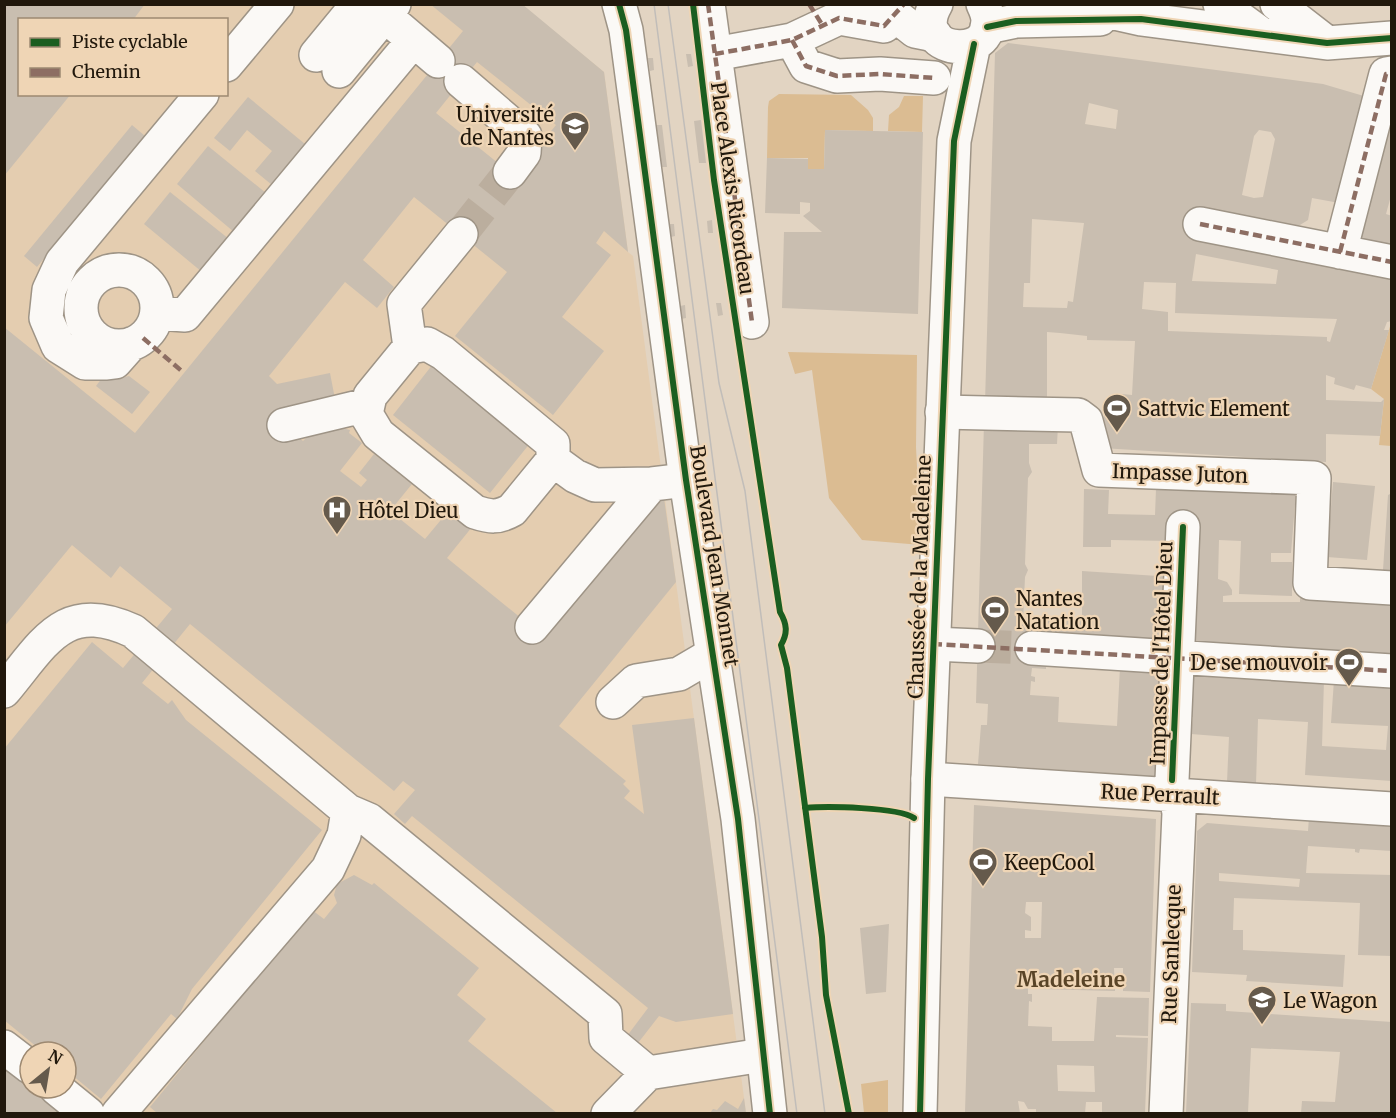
<svg xmlns="http://www.w3.org/2000/svg" width="1396" height="1118" viewBox="0 0 1396 1118" font-family="Merriweather,serif">
<style>
.built{fill:#e4cdb0;fill-rule:evenodd}
.green{fill:#dbbc92}
.building{fill:#c9beb0;fill-rule:evenodd}
.lines{fill:none;stroke-linecap:round;stroke-linejoin:round}
.minor-tunnel{stroke:#bbae9e;stroke-width:33;stroke-dasharray:33 16;stroke-linecap:butt}
.minor-casing{stroke:#9e9486;stroke-width:36}
.major-casing{stroke:#9e9486;stroke-width:36}
.minor{stroke:#fbf9f6;stroke-width:33}
.major{stroke:#fbf9f6;stroke-width:33}
.tram{stroke:#c1bdb9;stroke-width:1.5}
.quiet{stroke:#8d6e63;stroke-width:4.5;stroke-dasharray:9 4.5;stroke-linecap:butt}
.cycleway-casing{stroke:#efd5b5;stroke-width:10}
.cycleway{stroke:#1b5e20;stroke-width:6}
.labels{text-anchor:middle;dominant-baseline:central;stroke-width:4.5;stroke-linejoin:round;paint-order:stroke}
.poi-label{font-size:20px;fill:#21180c;stroke:#efd5b5;text-anchor:start}
.street-label{font-size:20px;fill:#21180c;stroke:#efd5b5}
.neighbourhood-label{font-size:21px;font-weight:bold;fill:#594427;stroke:#efd5b5}
</style>
<rect width="100%" height="100%" fill="#e2d4c2"/>
<path class="built" d="M5 5H522L604 72 628 252 633 256 746 1113 5 1114ZM20 20H226V94H20ZM30 1052H66V1088H30Z"/>
<path class="green" d="M779 94 851 95 868 110 873 118V131L825 130 824 169H808V158H767L768 107 769 101Z
M904 96H923L922 132 888 131 889 115 899 107Z
M1391 323V446L1379 445 1384 399 1371 389Z
M788 352 917 355 916 447 921 545 862 540 829 498 812 370 795 374Z
M888 1080V1113H864L861 1084Z"/>
<path class="building" d="M4 4H145L133 20H20V94H71L4 176Z
M430 4H522L604 72 628 252 604 231 596 243 611 255 562 317 604 351 553 415 455 336 507 272 414 197 363 260 394 287 377 308 345 282 269 376 277 384 330 373 335 399 283 408 276 419 303 441 309 435 342 428 350 430 349 433 362 443 340 471 361 487 367 480 359 473 374 454 412 484 390 511 425 539 450 509 472 527 447 558 532 627 663 491 676 582 559 726 626 781 623 784 630 791 624 798 644 814 632 725 694 718 733 1014 676 1022 659 1016 631 1052 621 1044 648 1008 412 816 405 824 394 814 415 790 403 781 394 791 190 624 142 683 168 704 172 700 186 720 322 830 192 989 177 1019 171 1014 101 1099 66 1070V1052H43L4 1020V749L92 642 123 668 172 609 120 566 111 578 72 545 4 627V327L135 433 463 31ZM477 62 556 125 514 176 436 113Z
M1008 43 1323 84 1374 99 1345 204 1312 198 1308 220 1287 233 1188 212 1185 231 1392 271V321L1387 322 1384 330H1389L1371 389 1356 385 1354 390 1334 384 1335 378 1326 375V400L1381 402 1384 399 1380 436 1326 434V462L1102 448 1104 414 1130 418 1124 416V407H1121L1122 394 1132 395 1135 341 1087 340V336L1060 333 1047 332V403H985L995 53ZM1089 103 1118 110 1116 129 1085 124ZM1259 130 1271 132 1275 139 1263 197 1254 198 1242 195 1254 136ZM1032 219 1084 223 1073 302 1068 301 1067 308 1023 307 1024 283H1030ZM1196 254 1278 270 1276 284 1192 281ZM1144 282 1176 283 1175 313 1337 319 1330 342 1327 341V337L1168 331V312L1142 309Z
M686 54H691L693 66 688 67Z
M648 58H653L654 70 650 71Z
M248 97 305 144 272 185 255 171 272 151 247 130 230 151 214 138Z
M1392 104V192L1386 214 1392 216V253L1359 246Z
M701 120 706 163H699L694 121Z
M132 125 145 136 37 267 24 256Z
M656 125H662L667 167H660Z
M825 130 923 132 918 314 782 308 784 232H822L803 216 810 211V203L800 202V214L765 213 767 158 808 159V169H824Z
M208 146 266 193 234 232 177 184Z
M170 192 229 239 202 272 144 224Z
M712 220 713 233H708L707 221Z
M669 224H674L675 236 671 237Z
M716 303H721L723 315 718 316Z
M685 305 686 318 681 319 680 306Z
M433 364 531 442 490 493 393 415Z
M129 376 150 392 132 414 96 386 102 378 114 380Z
M984 423 1058 426 1057 444H1029V463L1032 472 1028 478 1025 564 1028 570 1025 577 1023 622H1033L1032 654 1046 656V669L1032 668 1031 676 1035 677V682L1031 681 1030 695 1059 697 1058 722 1117 726 1120 667 1171 670 1165 777 978 764 981 725H987L988 704 976 703Z
M1333 482 1375 486 1367 560 1327 557Z
M1084 489 1109 490 1108 514 1155 515 1156 489 1296 492 1291 553H1271V562H1292V596L1239 594 1241 541 1219 540 1218 579 1227 582 1232 590V595L1223 596V602H1300V598L1392 604V659L1195 647 1197 604H1189L1174 541 1111 540V547H1083Z
M1392 493V571L1383 570 1388 495Z
M1082 571 1173 577 1171 649 1045 643 1046 618 1082 620Z
M1182 670 1324 680 1322 746 1386 750 1388 726 1331 723 1334 680 1392 683V781L1305 775 1308 722 1258 719 1256 784 1227 782 1229 737 1191 734 1193 717H1180Z
M974 805 1156 819 1150 992 1123 991V968H1114L1115 991 1038 989V976L1024 975 1023 980 1028 981V994H1032V1002L1029 1001 1028 1026 1052 1027V1041H1094L1097 997 1149 998 1148 1036 1116 1035V1037L1148 1038 1145 1113H1102V1102H1086L1085 1113H1036V1109H1028L1024 1102 1018 1101 1020 1113H965ZM1026 902H1042L1041 938H1025V930L1031 931V917L1025 913ZM1057 1065 1094 1066 1095 1092 1058 1091Z
M1309 817 1392 822V851L1360 849 1359 853 1355 852V849L1308 846 1306 873 1392 875V956L1358 955 1360 903 1234 898 1233 930H1243V950L1345 955 1343 987 1246 981 1247 975 1192 972 1197 831 1207 823 1308 831ZM1219 873 1300 879 1299 887 1219 881Z
M354 875 372 885 374 883 479 968 457 995 486 1019 468 1041 557 1113H157L150 1107 312 910 324 919 337 903 334 895 337 884Z
M889 924 886 992 866 994 860 928Z
M1191 1003 1226 1004V1011L1392 1022V1113H1301L1302 1101 1335 1102 1340 1052 1251 1048 1248 1113H1186Z
M4 1065 30 1088 64 1113H4Z
M744 1098 746 1113H710L713 1109 717 1110 725 1101 738 1109Z"/>
<g class="lines">
<path class="minor-tunnel" d="M461 234 510 172
M978 646 1032 648"/>
<g class="minor-casing">
<path id="minor" d="M371 4 438 61
M708 4 752 322
M881 4 915 31 935 35
M1074 4 1141 19 1327 43 1392 38
M1220 4 1260 33
M1277 4 1326 42
M987 27 1016 21 1100 19
M792 40 806 66 837 76 880 74 934 78
M715 54 792 40 839 18 884 26
M316 55 358 4
M226 65 277 4
M339 71 394 4
M461 81 525 136 524 153 510 172
M1200 224 1392 262
M1340 252 1386 74 1392 73
M81 308a38 38 0 1 1 76 0a38 38 0 1 1-76 0Z
M157 313 185 315 413 41
M131 344 115 362 107 363H85L58 346 46 318 49 290 62 262 202 94
M427 344 443 353 553 444V460L512 510C498 518 490 517 475 512L378 434 366 414 370 396 410 347Z
M410 347 404 304 461 234
M942 412 1078 415 1086 421 1099 470 1314 478 1310 583 1392 588
M284 425 367 405
M553 460 575 476 595 485 652 484
M532 627 652 484 686 480
M933 644 978 646
M1032 648 1392 671
M4 691C45 642 64 599 133 631L348 811 369 820 605 1014 606 1038 648 1073 762 1055
M613 702 636 681 679 674 713 654
M928 779 1392 809
M1172 780 1183 527
M4 1047 30 1067
M56 1088 88 1114
M118 1114 328 869 344 835 348 811
M608 1114 648 1073
M1166 1114 1179 813 1176 796"/>
</g>
<g class="major-casing">
<path id="major" d="M619 4 626 30 686 480 738 819 770 1114
M936 4C905 59 1012 63 983 4
M920 1114 928 779 954 141 974 44"/>
</g>
<use href="#minor" class="minor"/>
<use href="#major" class="major"/>
<path class="tram" d="M654 4 797 1114
M668 4 719 383 745 491 825 1114"/>
<path class="quiet" d="M708 4 752 322
M809 4 823 26
M792 40 806 66 837 76 880 74 934 78
M715 54 792 40 839 18 884 26 904 4
M1200 224 1392 262
M1340 252 1386 74 1392 73
M143 338 184 373
M933 644 1392 671"/>
<g class="cycleway-casing">
<path id="cycleway" d="M619 4 626 30 686 480 738 819 770 1114
M693 4 714 180 780 612C787 624 788 633 781 645L787 668 822 937 826 995 849 1114
M987 27 1016 21 1141 19 1327 43 1392 38
M1172 780 1183 527
M805 808C826 806 898 807 914 818
M920 1114 928 779 954 141 974 44"/>
</g>
<use href="#cycleway" class="cycleway"/>
</g>
<defs>
<g id="university-pin" transform="scale(1.5)"><path d="M0 17L-7.5 6A9.5 9.5 0 1 1 7.5 6Z" fill="#655a4c" stroke="#efd5b5"/><path d="M0-5L7-2L0 1L-7-2ZM-4 1L0 2.5L4 1V4Q0 6-4 4Z" fill="#fff"/></g>
<g id="stadium-pin" transform="scale(1.5)"><path d="M0 17L-7.5 6A9.5 9.5 0 1 1 7.5 6Z" fill="#655a4c" stroke="#efd5b5"/><path d="M0-5a6.5 5 0 1 0 0 10a6.5 5 0 1 0 0-10ZM-3.5-1.8h7v3.6h-7Z" fill="#fff"/></g>
<g id="hospital-pin" transform="scale(1.5)"><path d="M0 17L-7.5 6A9.5 9.5 0 1 1 7.5 6Z" fill="#655a4c" stroke="#efd5b5"/><path d="M-5-5h3v3.5h4V-5h3V5h-3V1.5h-4V5h-3Z" fill="#fff"/></g>
</defs>
<g fill-rule="evenodd">
<use href="#university-pin" x="575" y="126"/>
<use href="#stadium-pin" x="1117" y="408"/>
<use href="#hospital-pin" x="337" y="510"/>
<use href="#stadium-pin" x="995" y="610"/>
<use href="#stadium-pin" x="1349" y="662"/>
<use href="#stadium-pin" x="983" y="862"/>
<use href="#university-pin" x="1262" y="1000"/>
</g>
<g class="labels">
<g class="poi-label">
<text x="554" y="114" text-anchor="end">Université<tspan x="554" dy="23">de Nantes</tspan></text>
<text x="1138" y="408">Sattvic Element</text>
<text x="358" y="510">Hôtel Dieu</text>
<text x="1016" y="598">Nantes<tspan x="1016" dy="23">Natation</tspan></text>
<text x="1328" y="662" text-anchor="end">De se mouvoir</text>
<text x="1004" y="862">KeepCool</text>
<text x="1283" y="1000">Le Wagon</text>
</g>
<g class="street-label">
<text transform="translate(733 188) rotate(82)">Place Alexis Ricordeau</text>
<text transform="translate(1180 473) rotate(2)">Impasse Juton</text>
<text transform="translate(715 556) rotate(81)">Boulevard Jean Monnet</text>
<text transform="translate(919 577) rotate(-88)">Chaussée de la Madeleine</text>
<text transform="translate(1161 653) rotate(-88)">Impasse de l'Hôtel Dieu</text>
<text transform="translate(1160 794) rotate(3)">Rue Perrault</text>
<text transform="translate(1171 954) rotate(-88)">Rue Sanlecque</text>
</g>
<g class="neighbourhood-label">
<text x="1071" y="979">Madeleine</text>
</g>
</g>
<rect width="1396" height="1118" fill="none" stroke="#21180c" stroke-width="12"/>
<rect x="18" y="18" width="210" height="78" fill="#efd5b5" stroke="#9d8971" stroke-width="1.5"/>
<rect x="30" y="38" width="30" height="9" fill="#1b5e20" stroke="#9d8971" stroke-width="1.5"/>
<text x="72" y="48" font-size="18" fill="#21180c">Piste cyclable</text>
<rect x="30" y="68" width="30" height="9" fill="#8d6e63" stroke="#9d8971" stroke-width="1.5"/>
<text x="72" y="78" font-size="18" fill="#21180c">Chemin</text>
<g transform="translate(48 1070) rotate(30)"><circle r="28" fill="#efd5b5" stroke="#9d8971" stroke-width="1.5"/>
<path d="M0-4.5L10 22L0 15L-10 22Z" fill="#655a4c"/>
<text y="-9" font-size="16" font-weight="bold" text-anchor="middle" fill="#21180c">N</text>
</g>
</svg>
